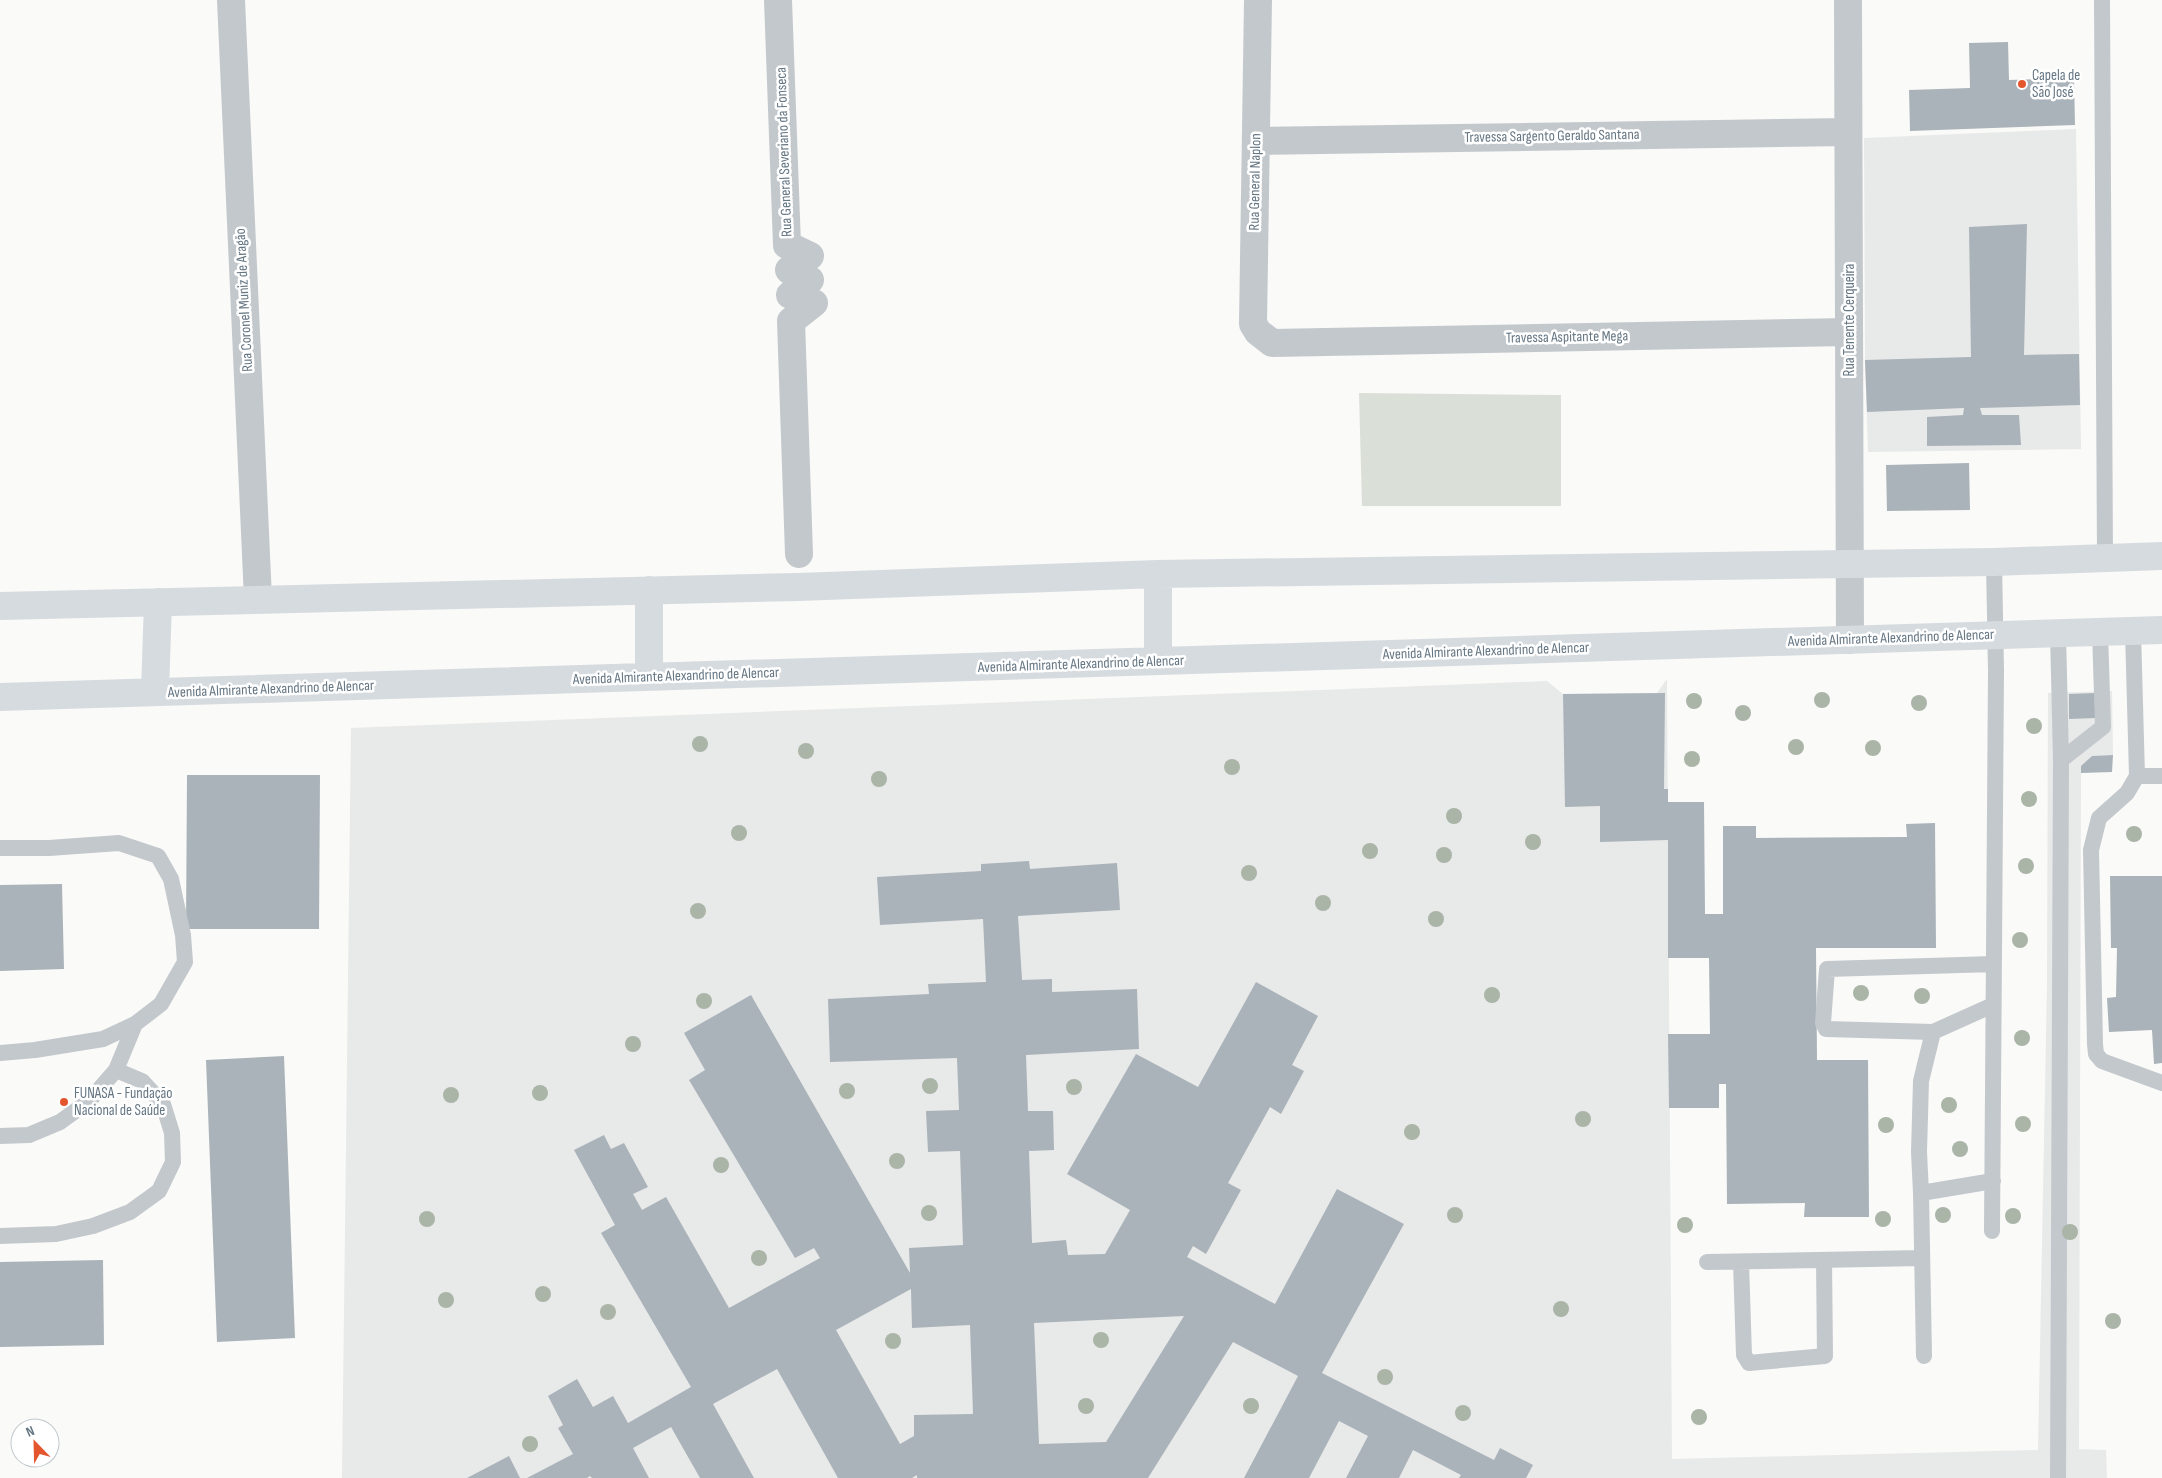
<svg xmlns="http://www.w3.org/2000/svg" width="2162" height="1478" viewBox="0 0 2162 1478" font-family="'Sofia Sans Condensed',sans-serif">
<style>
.built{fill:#e8e9e9}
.green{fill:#dadfd7}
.building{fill:#aab3b9;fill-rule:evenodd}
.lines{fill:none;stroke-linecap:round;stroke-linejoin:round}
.lane{stroke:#c3c8cc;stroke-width:16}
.street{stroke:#c3c8cc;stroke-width:28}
.secondary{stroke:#d6dbdf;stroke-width:28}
.tree{fill:#aab4a7}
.poi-dot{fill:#e4572e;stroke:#fff;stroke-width:2}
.labels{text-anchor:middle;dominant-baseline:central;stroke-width:5;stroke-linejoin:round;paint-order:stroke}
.poi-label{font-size:15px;fill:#657683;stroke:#fff;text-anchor:start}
.street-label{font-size:15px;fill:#657683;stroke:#fff}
</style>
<rect width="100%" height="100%" fill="#fafaf8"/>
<path class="built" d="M2076 129 2081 449 1868 452 1865 360 1864 138Z
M1667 679 1672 1459 2038 1450 2047 985 2048 693 2112 691 2113 755 2092 756 2082 766 2081 773 2079 1449 2106 1450 2107 1478H342L351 728 1547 681 1563 694 1657 693Z"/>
<path class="green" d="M1359 393 1561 395V506H1362Z"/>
<path class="building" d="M2008 42 2009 80 2074 78 2075 125 1910 131 1909 90 1970 88 1969 43Z
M2027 224 2024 355 2079 354 2080 405 1980 408 1982 415H2019L2021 445 1927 446V417L1963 415 1964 408 1867 412 1865 360 1971 357 1969 227Z
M1969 463 1970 510 1887 511 1886 465Z
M1665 693 1664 789H1668V802H1704L1705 914H1723V826H1756V838L1907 837 1906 824 1935 823 1936 948H1816L1817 1060H1868L1869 1217H1804L1805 1203 1727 1204 1726 1084H1719V1108H1669L1668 1034H1710L1709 958H1668V840L1600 842V806L1565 807 1563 694Z
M2096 693V718L2069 719V694Z
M2113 755 2112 772 2081 773V766L2092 756Z
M187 775H320L319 929H186Z
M1029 861 1030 869 1117 863 1120 910 1018 916 1022 980 1052 979V992L1137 989 1139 1049 1026 1055 1028 1111H1053L1054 1150 1029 1151 1032 1243 1066 1240 1068 1255 1105 1254 1130 1210 1067 1174 1136 1054 1198 1087 1256 982 1318 1016 1292 1065 1304 1071 1281 1114 1270 1107 1228 1183 1241 1190 1206 1254 1193 1246 1187 1257 1275 1304 1337 1189 1404 1224 1322 1373 1494 1460 1500 1448 1533 1465 1526 1478H1459L1461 1475 1413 1450 1399 1478H1346L1368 1436 1339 1421 1309 1478H1244L1298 1376 1233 1342 1148 1478H917V1475L912 1478H838L777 1369 713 1404 754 1478H700L671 1427 633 1448 649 1478H592L590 1476 587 1478H527L573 1454 558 1428 563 1425 548 1396 577 1379 593 1407 613 1396 628 1423 691 1387 601 1233 615 1225 574 1150 604 1135 611 1149 624 1143 648 1187 633 1194 642 1210 666 1197 729 1308 820 1258 814 1248 795 1258 689 1080 705 1070 684 1033 751 995 910 1273 909 1248 963 1245 960 1151 928 1152 926 1111 959 1110 957 1058 830 1062 828 999 929 994 928 984 986 982 983 919 880 925 877 877 981 871V864ZM911 1289 912 1328 970 1325 973 1414 914 1415V1436L900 1444 836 1330ZM1184 1316 1106 1442 1039 1444 1034 1323Z
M2110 876H2162V1063L2154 1064 2152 1030 2109 1032 2107 998 2116 997 2117 948H2111Z
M62 884 64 969 0 971V885Z
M284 1056 295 1338 217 1342 206 1060Z
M103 1260 104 1345 0 1347V1262Z
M509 1456 520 1478H467Z"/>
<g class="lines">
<path class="lane" d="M2102 0 2105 558
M2133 631 2137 776 2127 793 2099 818 2091 850 2095 1044 2096 1054 2102 1061 2162 1083
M2061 760 2103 727 2100 632
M2137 776H2162
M0 848H49L119 843 158 856 171 879 183 935 185 962 161 1004 135 1024 103 1039 35 1050 0 1053
M1993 1005 1933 1032 1921 1081 1919 1152 1921 1193 1993 1181
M1933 1032 1826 1029 1823 1023 1827 969 1994 964
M0 1136 29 1135 60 1122 89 1101 116 1070 135 1024
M1921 1193 1924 1356
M1992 1231 1996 671 1994 562
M0 1236 56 1234 93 1226 130 1212 159 1191 173 1162 172 1133 163 1104 142 1081 116 1070
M1707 1262 1922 1258
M1741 1262 1744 1355 1749 1363 1825 1356 1824 1260
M2058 1478 2061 760 2058 633"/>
<path class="street" d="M231 0 258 599
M778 0 787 245 810 256 789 270 810 280 790 295 814 303 791 321 799 554
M1258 0 1253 324 1258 332 1272 343 1849 332
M1848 0 1850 640
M1256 141 1848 132"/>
<path class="secondary" d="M649 590V677
M0 606 798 587 1158 574 1994 562 2162 556
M1158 661V574
M155 692 158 602
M0 697 2162 630"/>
</g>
<g class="tree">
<circle cx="1822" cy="700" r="8"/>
<circle cx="1694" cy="701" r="8"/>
<circle cx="1919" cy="703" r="8"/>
<circle cx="1743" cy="713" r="8"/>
<circle cx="2034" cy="726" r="8"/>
<circle cx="700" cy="744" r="8"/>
<circle cx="1796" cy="747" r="8"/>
<circle cx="1873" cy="748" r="8"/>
<circle cx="806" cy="751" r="8"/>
<circle cx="1692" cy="759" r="8"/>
<circle cx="1232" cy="767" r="8"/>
<circle cx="879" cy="779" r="8"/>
<circle cx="2029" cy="799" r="8"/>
<circle cx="1454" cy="816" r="8"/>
<circle cx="739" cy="833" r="8"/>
<circle cx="2134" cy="834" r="8"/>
<circle cx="1533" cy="842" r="8"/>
<circle cx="1370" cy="851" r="8"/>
<circle cx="1444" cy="855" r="8"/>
<circle cx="2026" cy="866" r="8"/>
<circle cx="1249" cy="873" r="8"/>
<circle cx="1323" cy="903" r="8"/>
<circle cx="698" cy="911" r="8"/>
<circle cx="1436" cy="919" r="8"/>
<circle cx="2020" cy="940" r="8"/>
<circle cx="1861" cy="993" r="8"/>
<circle cx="1492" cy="995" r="8"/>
<circle cx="1922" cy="996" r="8"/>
<circle cx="704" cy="1001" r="8"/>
<circle cx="2022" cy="1038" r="8"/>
<circle cx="633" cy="1044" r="8"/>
<circle cx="930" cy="1086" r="8"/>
<circle cx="1074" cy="1087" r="8"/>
<circle cx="847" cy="1091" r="8"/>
<circle cx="540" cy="1093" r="8"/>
<circle cx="451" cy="1095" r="8"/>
<circle cx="1949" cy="1105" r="8"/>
<circle cx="1583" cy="1119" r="8"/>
<circle cx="2023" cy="1124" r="8"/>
<circle cx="1886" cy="1125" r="8"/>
<circle cx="1412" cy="1132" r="8"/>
<circle cx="1960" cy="1149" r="8"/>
<circle cx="897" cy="1161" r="8"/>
<circle cx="721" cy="1165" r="8"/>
<circle cx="929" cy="1213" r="8"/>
<circle cx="1455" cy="1215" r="8"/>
<circle cx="1943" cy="1215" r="8"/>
<circle cx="2013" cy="1216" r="8"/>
<circle cx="427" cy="1219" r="8"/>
<circle cx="1883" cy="1219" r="8"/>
<circle cx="1685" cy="1225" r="8"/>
<circle cx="2070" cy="1232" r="8"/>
<circle cx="759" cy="1258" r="8"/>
<circle cx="543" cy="1294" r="8"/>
<circle cx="446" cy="1300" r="8"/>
<circle cx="1561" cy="1309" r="8"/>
<circle cx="608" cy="1312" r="8"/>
<circle cx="2113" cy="1321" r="8"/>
<circle cx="1101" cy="1340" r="8"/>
<circle cx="893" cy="1341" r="8"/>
<circle cx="1385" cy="1377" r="8"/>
<circle cx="1086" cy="1406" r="8"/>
<circle cx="1251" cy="1406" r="8"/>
<circle cx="1463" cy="1413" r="8"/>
<circle cx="1699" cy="1417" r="8"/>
<circle cx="530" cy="1444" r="8"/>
</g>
<g class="poi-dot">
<circle cx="2022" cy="84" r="5"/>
<circle cx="64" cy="1102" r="5"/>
</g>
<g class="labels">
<g class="poi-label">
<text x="2032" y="75">Capela de<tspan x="2032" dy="17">São José</tspan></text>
<text x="74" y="1093">FUNASA - Fundação<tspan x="74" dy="17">Nacional de Saúde</tspan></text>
</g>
<g class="street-label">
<text transform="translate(1552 136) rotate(-1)">Travessa Sargento Geraldo Santana</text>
<text transform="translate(784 152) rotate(-92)">Rua General Severiano da Fonseca</text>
<text transform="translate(1255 182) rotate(-89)">Rua General Naplon</text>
<text transform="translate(244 300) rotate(-93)">Rua Coronel Muniz de Aragão</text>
<text transform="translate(1849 320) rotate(-90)">Rua Tenente Cerqueira</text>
<text transform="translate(1567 337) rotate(-1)">Travessa Aspitante Mega</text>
<text transform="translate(1891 638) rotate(-2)">Avenida Almirante Alexandrino de Alencar</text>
<text transform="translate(1486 651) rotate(-2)">Avenida Almirante Alexandrino de Alencar</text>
<text transform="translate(1081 664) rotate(-2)">Avenida Almirante Alexandrino de Alencar</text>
<text transform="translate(676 676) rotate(-2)">Avenida Almirante Alexandrino de Alencar</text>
<text transform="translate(271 689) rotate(-2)">Avenida Almirante Alexandrino de Alencar</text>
</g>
</g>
<g transform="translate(35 1443) rotate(337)"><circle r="24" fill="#ffffff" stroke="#c1c8cd"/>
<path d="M0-4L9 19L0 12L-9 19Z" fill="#e4572e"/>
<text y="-8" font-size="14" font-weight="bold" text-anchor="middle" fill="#657683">N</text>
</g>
</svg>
